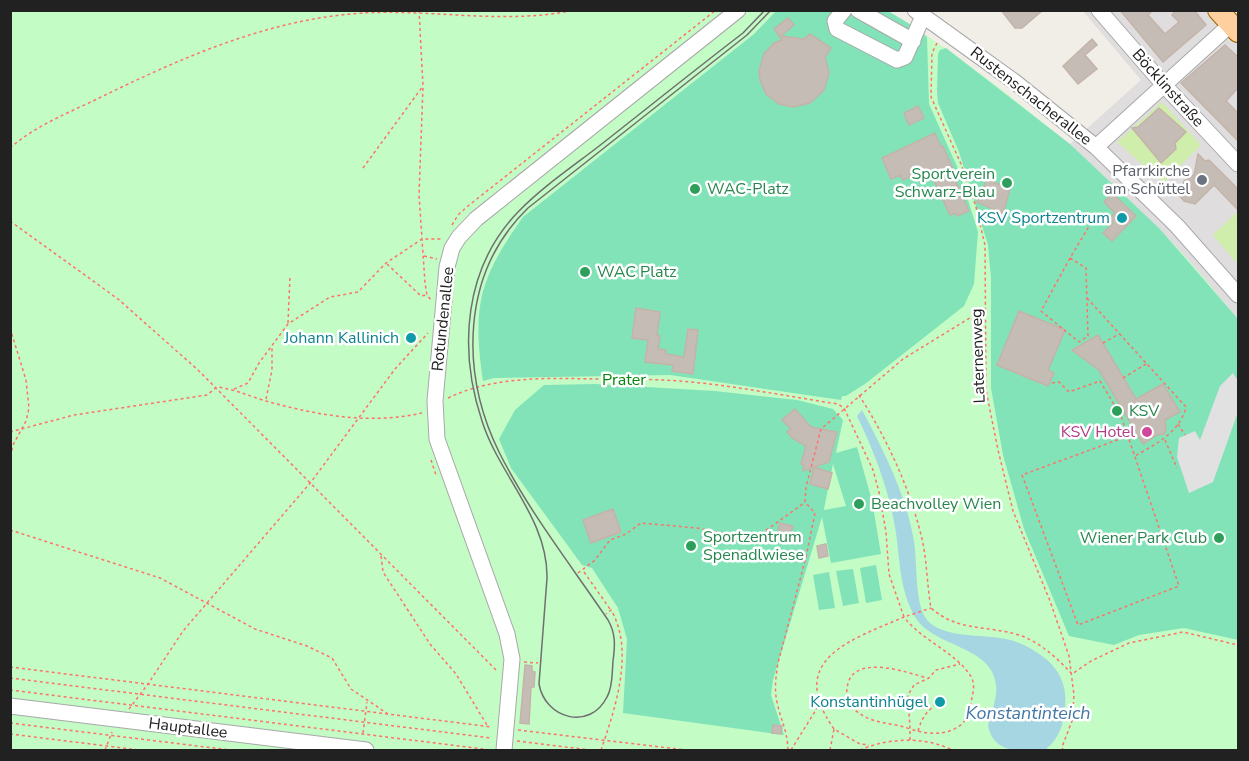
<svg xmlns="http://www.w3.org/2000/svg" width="1249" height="761" viewBox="0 0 1249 761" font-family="'Nunito Sans',sans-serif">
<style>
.residential{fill:#dfddde}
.grass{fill:#cfedab}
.park{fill:#c3fcc5}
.pitch{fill:#82e3b8;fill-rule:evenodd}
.parking{fill:#e1e1e1}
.water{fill:#a6d6e1}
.building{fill:#c6bcb6;stroke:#c4b3a8;stroke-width:1.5}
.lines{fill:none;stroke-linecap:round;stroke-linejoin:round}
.minor-casing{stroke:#a8a8a8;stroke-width:17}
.major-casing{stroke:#9d6100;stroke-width:22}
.path{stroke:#ff726a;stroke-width:1.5;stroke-dasharray:3 3;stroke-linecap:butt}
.minor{stroke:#fff;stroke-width:15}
.major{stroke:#ffd09e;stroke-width:20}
.tram{stroke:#6f6f6f;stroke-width:1.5}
.worship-dot{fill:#6b7280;stroke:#fff;stroke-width:2}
.leisure-dot{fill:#2e9e5b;stroke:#fff;stroke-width:2}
.culture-dot{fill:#0f9aa8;stroke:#fff;stroke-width:2}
.hotel-dot{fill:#d1479c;stroke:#fff;stroke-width:2}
.labels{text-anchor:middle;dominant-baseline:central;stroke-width:5;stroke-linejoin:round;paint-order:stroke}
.street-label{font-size:16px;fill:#212121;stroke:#fff}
.worship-label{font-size:16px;fill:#5b616d;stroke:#fff;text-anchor:end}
.leisure-label{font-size:16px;fill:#27864d;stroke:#fff;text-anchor:start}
.culture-label{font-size:16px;fill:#0d838f;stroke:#fff;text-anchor:end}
.park-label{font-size:16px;fill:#07860b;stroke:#fff}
.hotel-label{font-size:16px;fill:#b23c85;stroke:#fff;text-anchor:end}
.water-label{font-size:18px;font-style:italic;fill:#4278a6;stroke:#fff}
</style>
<rect width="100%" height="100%" fill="#f1ede7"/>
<path class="residential" d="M1083 11H1229L1238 22V319L1159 228 1070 144 1141 80Z"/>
<path class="grass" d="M1162 102 1201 145 1163 183 1117 142Z
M1238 211V265L1213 235Z"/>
<path class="park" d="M10 11H888C986 71 1075 146 1157 227 1186 255 1212 288 1238 319V750H11Z"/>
<path class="pitch" d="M776 11H888L918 29 927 37 929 104 959 171 978 232 974 284 964 306 865 384 846 396H842L841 400 670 375 494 378 483 381C472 306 479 279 523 217L754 34Z
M946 48 1070 144 1159 228 1238 319V640L1184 628 1139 635 1114 645 1069 636 1024 529 1003 455 991 388V278L988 245 959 152 938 103 937 91 938 54 940 50Z
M595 384 715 391 797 400 833 409 843 420 836 453 857 447 872 501 881 554 831 563 822 517 773 680 771 695 784 735 623 713 627 639 618 608 592 568 582 565 511 468 499 439 515 410 544 385ZM833 464 846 506 824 510V509Z
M876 565 882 600 866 603 860 568Z
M853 569 859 603 843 606 836 571Z
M829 572 835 608 819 610 813 575Z"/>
<path class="parking" d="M1233 373 1238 381V412L1213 482 1189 493 1177 457 1179 438 1195 431 1200 440 1220 386Z"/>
<path class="water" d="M862 410C883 449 905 493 913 536 918 558 914 599 925 617 938 639 983 634 1006 639 1021 642 1034 649 1046 659 1061 672 1067 687 1065 707 1064 724 1059 739 1045 750 1023 751 993 755 988 725 991 713 998 697 996 685 992 645 934 648 915 617 900 591 900 562 896 533 890 493 875 453 857 416Z"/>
<path class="building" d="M1001 10H1043L1022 28H1015Z
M1120 10H1153L1148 15 1165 34 1179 22 1172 15 1176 10H1194L1206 25 1163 62Z
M788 18 794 25 781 36 804 39 810 34 831 48 825 57 829 73 824 90 810 103 793 107 779 104 766 94 760 80 759 71 764 54 774 43 782 40 774 29Z
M1092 39 1097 45 1085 55 1097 69 1078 84 1063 66Z
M1225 45 1239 58V87L1226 101 1239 114V142L1181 83Z
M918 106 924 118 909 125 904 113Z
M1159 108 1186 132 1175 143 1176 149 1161 163 1132 128 1138 127Z
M935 133 941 147 943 146 957 178 955 179 969 211 957 216 956 213 950 215 928 168 903 180 900 175 891 179 882 158Z
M1198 154 1205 161 1209 160 1239 190V211L1214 185 1195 204 1184 201 1180 196 1177 191 1179 186 1183 185 1184 181 1194 175Z
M987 179 1010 189 1003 214 977 202Z
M1112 193 1136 216 1112 241 1103 233 1113 223 1109 219 1115 213 1104 202Z
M636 308 660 312 657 335 660 336 658 349 666 350V354L684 357 688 329 698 330 693 374 672 371 673 365 645 362 648 340 632 338Z
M1019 311 1065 330 1048 370 1054 373 1048 386 997 365Z
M1098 335 1136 399 1163 384 1180 412 1165 420 1166 430 1164 434 1157 435 1143 444 1099 370 1072 350Z
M795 409 811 427 837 432 829 462 803 471 804 465 801 464 806 446 792 438 787 432 791 429 782 420Z
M814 467 832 473 828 489 810 484Z
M613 509 621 532 591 543 583 520Z
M780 523 793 526 789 539 777 536Z
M826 544 828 556 819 558 817 546Z
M525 665 532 666V671L535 672 534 687H531L529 724 520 723Z
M773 725 782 726 781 734 772 733Z"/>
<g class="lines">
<g class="minor-casing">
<path id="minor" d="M844 10 835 21 837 29 897 60 905 57 923 16
M858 10 913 41
M915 10 1015 82 1096 147 1177 226 1238 295
M1099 10 1163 84 1238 164
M1096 147 1230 25
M10 706 366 750
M504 750 512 659 507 634 437 439 435 401 447 267 452 248 459 237 476 219 738 10"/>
</g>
<g class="major-casing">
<path id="major" d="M1218 10 1238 32"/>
</g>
<path class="path" d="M419 10 423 86 419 195 425 283 427 295 431 300
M937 43 932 53 931 97 961 164 976 207 985 245 986 390 998 450 1013 511 1050 601 1069 656 1074 695 1072 721 1062 747 1063 750
M10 148C35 126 68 113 97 99 181 58 268 19 363 13 434 9 505 25 575 10
M363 168 423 86
M10 221 118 299 198 370 498 672
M452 225 458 215 468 206 716 10
M424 256 437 259
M1070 258 1086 268 1088 336 1079 342 1041 311 1070 258 1097 213
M387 264 421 296 427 295
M1087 298 1186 407C1180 432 1156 444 1135 456
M288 323 290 276
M10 328 26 380 29 408 26 421 13 445 10 459
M1103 343 1119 334
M1123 378 1146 364
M1052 383 1059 382 1069 392 1100 381 1121 416 1179 586 1078 625 1022 475 1128 436
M234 389 248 383 259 363 288 324 330 297 358 292 386 263 422 239H441
M859 395C887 439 910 488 922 539 927 561 927 585 931 608 958 632 987 625 1019 635 1040 642 1057 658 1072 674L1091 661 1129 643 1183 632 1238 645
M448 398C494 376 546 378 596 379 624 379 651 379 679 381 732 385 785 396 838 404L844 408 873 470 879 492 886 532 889 574 904 617 931 608
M266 399 272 370V347
M1178 424 1185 435
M10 432 74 415 207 395 217 387C234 389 249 396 266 401 316 415 370 425 422 413
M1165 440 1177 468
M431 460 436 475
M10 530 160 578 255 629 307 646 332 658 351 689 388 714
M381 556 383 572 430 644 456 674 487 725
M584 572 610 609
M578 573 595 560 610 540 626 534 641 523 697 528 744 538 761 534 804 503
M524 662 538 663
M10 667 492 727
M10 678 491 738
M10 690 491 750
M129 709 148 684 183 631 311 482 395 369 428 333
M10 723 230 750
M834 729C785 659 851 640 904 617 921 640 955 652 970 675 976 683 973 693 971 702 970 709 968 717 963 723 949 736 928 735 910 729L908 695 914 685 929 678 936 670 960 664
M518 730 686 750
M918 731C922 717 928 709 940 702
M363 733 367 702
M10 734 139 750
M910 740V729C890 721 874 726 855 710 849 705 846 696 847 689 850 652 906 672 927 678
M517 741 590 750
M105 750 112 732
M601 750C615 709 635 651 611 610L606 614
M788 750C787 728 781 722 777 702 774 689 776 676 778 663L806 557 815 513 805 502 806 487 821 429 903 359 986 308
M791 750 819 705
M830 750 834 729 860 744 869 745
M860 750C887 738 924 736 952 750"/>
<use href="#minor" class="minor"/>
<use href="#major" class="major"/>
<path class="tram" d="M765 10 743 33C696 69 650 106 603 143 575 165 543 186 518 212 464 268 458 349 482 421 499 475 548 519 547 578L539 684C545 719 590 731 607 697 613 687 612 672 613 661 615 646 616 634 608 620 571 565 529 512 499 452 460 372 461 273 528 208L747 35 771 10"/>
</g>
<circle class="worship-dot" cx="1202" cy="180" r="6"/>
<g class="leisure-dot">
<circle cx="1007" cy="183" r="6"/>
<circle cx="695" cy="189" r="6"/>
<circle cx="585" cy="272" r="6"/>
<circle cx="1117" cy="411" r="6"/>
<circle cx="859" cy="504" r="6"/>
<circle cx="1219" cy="538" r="6"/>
<circle cx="691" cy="546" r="6"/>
</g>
<g class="culture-dot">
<circle cx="1122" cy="218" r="6"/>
<circle cx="411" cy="338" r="6"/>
<circle cx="940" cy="702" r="6"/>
</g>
<circle class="hotel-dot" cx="1147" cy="432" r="6"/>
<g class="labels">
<g class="street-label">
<text transform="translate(1168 88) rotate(48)">Böcklinstraße</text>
<text transform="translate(1031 96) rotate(38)">Rustenschacherallee</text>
<text transform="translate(443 319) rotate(-84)">Rotundenallee</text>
<text transform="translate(978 356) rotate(-92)">Laternenweg</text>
<text transform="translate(188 728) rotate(7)">Hauptallee</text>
</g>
<g class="worship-label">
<text x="1190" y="171">Pfarrkirche<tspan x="1190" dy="18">am Schüttel</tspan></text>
</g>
<g class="leisure-label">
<text x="995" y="174" text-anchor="end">Sportverein<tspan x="995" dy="18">Schwarz-Blau</tspan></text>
<text x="707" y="189">WAC-Platz</text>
<text x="597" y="272">WAC Platz</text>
<text x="1129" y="411">KSV</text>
<text x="871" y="504">Beachvolley Wien</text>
<text x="703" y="537">Sportzentrum<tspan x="703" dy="18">Spenadlwiese</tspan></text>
<text x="1207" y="538" text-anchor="end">Wiener Park Club</text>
</g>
<g class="culture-label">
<text x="1110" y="218">KSV Sportzentrum</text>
<text x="399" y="338">Johann Kallinich</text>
<text x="928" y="702">Konstantinhügel</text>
</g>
<g class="park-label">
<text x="624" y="380">Prater</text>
</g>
<g class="hotel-label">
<text x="1135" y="432">KSV Hotel</text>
</g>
<g class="water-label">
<text x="1028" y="713">Konstantinteich</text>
</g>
</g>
<rect width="1249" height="761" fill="none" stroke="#212121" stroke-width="24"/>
</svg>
